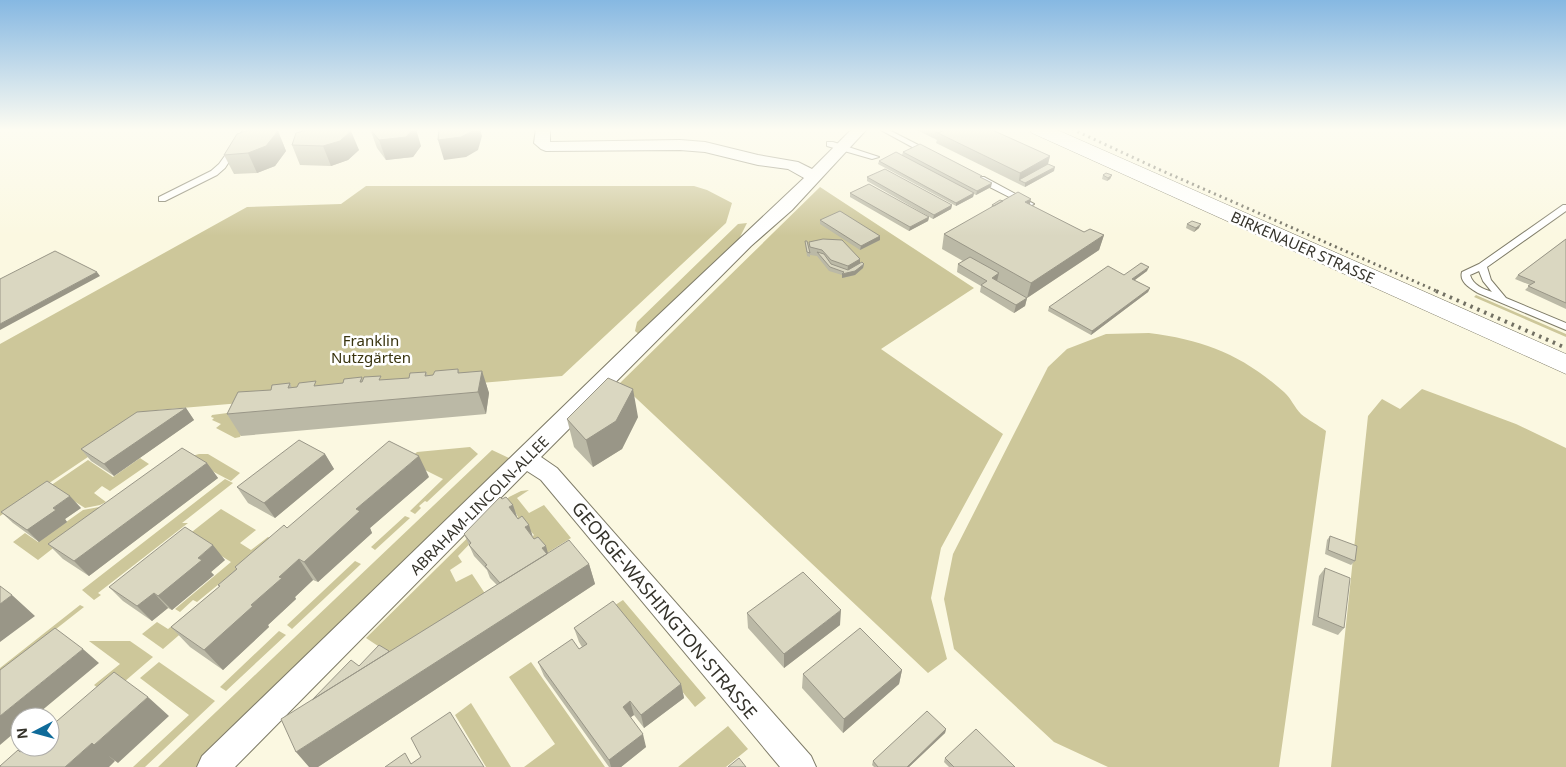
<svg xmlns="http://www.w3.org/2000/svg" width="1566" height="767" viewBox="0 0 1566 767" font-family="'Noto Sans',sans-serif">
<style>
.green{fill:#cdc79a}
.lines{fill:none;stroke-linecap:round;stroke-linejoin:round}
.lane-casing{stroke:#7f7c68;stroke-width:2}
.street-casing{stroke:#7f7c68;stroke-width:2}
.secondary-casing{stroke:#7f7c68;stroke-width:1}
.lane{fill:#fff;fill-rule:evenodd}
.street{fill:#fff;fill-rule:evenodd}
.secondary{fill:#fff;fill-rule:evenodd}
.rail-far1{stroke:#727063;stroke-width:3;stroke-dasharray:2 4;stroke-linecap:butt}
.rail{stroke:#727063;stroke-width:4;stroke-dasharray:2.5 5;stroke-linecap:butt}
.wall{fill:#bbb9a6}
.shaded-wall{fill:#999687}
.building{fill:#dad7c1;stroke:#999687}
.labels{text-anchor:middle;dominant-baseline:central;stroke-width:5;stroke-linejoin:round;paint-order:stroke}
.street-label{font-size:15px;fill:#35332b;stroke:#fff}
.park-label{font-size:15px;fill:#39340f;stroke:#fff}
.near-street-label{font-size:18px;fill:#35332b;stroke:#fff}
</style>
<rect width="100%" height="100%" fill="#fbf8e1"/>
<path class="green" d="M366 186H694L707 190 732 203 726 223 562 376 158 410 0 516V344L247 207 341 204Z
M820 187 974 288 881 349 1003 434 941 548 931 598 947 659 928 673 620 383Z
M747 223 738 241 641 336 635 331 637 322 738 224Z
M1476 295 1566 334V337L1474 297Z
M1149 333C1205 340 1242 355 1284 392 1291 398 1294 407 1301 414 1308 420 1318 425 1326 431L1279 767H1108L1054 742 954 649 944 599 953 554 1048 367 1067 349 1106 334Z
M1422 389 1516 424 1566 448V767H1331L1368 416 1382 399 1400 409Z
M235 412 250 413 240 437 235 438 216 428 221 424 212 420 214 418 211 417 212 415Z
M470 447 478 454 427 502 425 501 419 506 421 508 415 514 410 511 443 479 407 461 417 452Z
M492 450 511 459 196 767H158Z
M199 454H208L240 473 231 481 193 461 192 456Z
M140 458 149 464 110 491 102 486 94 493 106 502 100 505 85 508 50 486 88 460 113 477Z
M225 479 233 483 182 523H188L98 593 101 595 94 600 82 590Z
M529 490 517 498 529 513 544 505 571 538 547 553 530 539 534 535 527 527 515 519 518 517 512 507 504 508 458 556 462 562 450 570 456 582 472 574 496 610 393 656 366 638 509 497 521 491Z
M99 507 103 509 38 560 13 542 25 533 38 542 83 510Z
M221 509 256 530 240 543 251 550 268 537 279 544 230 575 197 602 193 600 180 612 175 609 231 562 188 535Z
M405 516 410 518 375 550 371 547Z
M355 561 361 564 292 629 287 625Z
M623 600 706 698 695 707 612 607Z
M199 604 208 610 163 649 142 634 157 622 168 629Z
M80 605 84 607 0 673V668Z
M279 631 286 635 226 691 220 687Z
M89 641H130L153 657 67 731 98 688 94 685 120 664Z
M159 662 215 701 145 767H133L189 715 140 678Z
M531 662 605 767H524L555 744 509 677Z
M471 703 511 767H486L455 715Z
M728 726 748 749 726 767H678Z"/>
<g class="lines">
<g class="lane-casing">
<path id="lane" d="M244 129H250L225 168 217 175 165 201H159V197L211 171 219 164Z
M879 129H887L932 152 925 154Z
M827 142H833L879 157 872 159 827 146Z
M978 177H984L1034 204 1030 206H1027L978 181Z
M1563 205H1566V211L1487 267 1491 280 1506 298 1566 323V330L1478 293C1470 288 1459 282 1462 272L1479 264ZM1479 271 1483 281 1492 292C1483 289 1473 285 1470 275Z"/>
</g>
<g class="street-casing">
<path id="street" d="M536 129H550V142L680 140 705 142 758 155 798 162 812 169 852 129H867L792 210 751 246 541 457 557 468 811 756 816 767H780L541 480 527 471 235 767H197L202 756 634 338 804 178 788 169 758 165 705 152 680 150 546 151 541 149 534 143Z"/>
</g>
<g class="secondary-casing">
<path id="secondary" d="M1029 129H1055L1566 354V374L1032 133Z"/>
</g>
<use href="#lane" class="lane"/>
<use href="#street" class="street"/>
<use href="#secondary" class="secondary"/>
<path class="rail-far1" d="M1072 129 1158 169 1439 292"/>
<path class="rail" d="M1436 291 1566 348"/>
</g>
<path class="wall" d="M306 129H330L359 150 348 160 331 166 300 165 292 145 308 130Z
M370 129 421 146 413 157 386 160 377 148Z
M917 129H990L1050 156 1048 164 1054 171 1025 187 936 143 937 140 917 130Z
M278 131 286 151 275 166 257 173 234 174 224 155Z
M903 152 981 178 991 187 976 195 974 194 973 197 956 206 878 164 879 161 902 155Z
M1103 175H1112L1110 179 1107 181 1102 179Z
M867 177 952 205 951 209 933 219 867 181Z
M850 193 929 217 928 221 909 231 850 197Z
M1003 201 1030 205 1084 232 1104 235 1099 250 1027 298 1025 306 1014 313 980 292 981 286 957 272 958 264 963 261 942 249 944 234 991 208 992 205Z
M820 220 880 240 860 250 820 224Z
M1187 224 1199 228 1194 232 1186 228Z
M1566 239V309L1525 290 1530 285 1515 279 1518 275Z
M805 241 808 247 809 242 864 264 863 268 855 275 842 278V275L829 271 817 256 810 255V257L807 256Z
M1147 271 1134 280 1150 288 1148 292 1091 335 1048 311 1049 307 1124 275Z
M374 355 376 359 373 366 364 367 362 363Z
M458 369 460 373 482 371 489 393 486 414 241 436 227 414 271 390 290 383 292 388 343 383 362 377 363 380H382L409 378 426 372 428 376 433 375Z
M186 408 194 420 114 476 91 461 81 449Z
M638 417 622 449 593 467 574 447 567 419Z
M325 454 334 469 275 518 248 503 237 487Z
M207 463 218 478 89 576 63 559 48 544Z
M429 477 370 528 372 533 318 582 313 580 295 597 296 599 268 625 269 627 223 670 190 647 171 627 219 587 218 585 236 569 235 567 287 528Z
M502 499 513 505 517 517H516L518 519 529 525 532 537 548 553 589 564 595 584 318 767 359 666 389 651 390 652 497 585 490 578 487 570 474 556 464 534Z
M81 508 65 519 67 522 39 542 13 523 1 512Z
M1330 536 1355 561 1351 565 1325 554 1327 540Z
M225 560 211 572 214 575 172 610 168 608 152 621 123 601 109 587Z
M1325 568 1344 628 1338 635 1312 625 1319 576Z
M747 613 840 625 784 668 748 628Z
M574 628 681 684 684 698 644 728 634 715 630 717 646 747 621 767H609L544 676 538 662 579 649 582 647 579 642Z
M902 670 899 684 843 733 802 688 803 674Z
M946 729 945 733 909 767H874L872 765 873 761Z
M945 758 1015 767H949L944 762Z"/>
<path class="shaded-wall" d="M413 129H416L421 146 413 157 386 160 379 140Z
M474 129H480L482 136 478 150 466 157 444 160 438 140Z
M278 131 286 151 275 166 257 173 248 153Z
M351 131 359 150 348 160 331 166 323 146Z
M1050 156 1047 167 1019 180 1020 173Z
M1055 167 1054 171 1025 187V183Z
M1112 175 1110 179 1107 181 1108 178Z
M992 183 991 187 976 195 977 191Z
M974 193 973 197 956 206V203Z
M1031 199 1028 213 1025 202Z
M952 205 951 209 933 219 934 215Z
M929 217 928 221 909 231 910 227Z
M1201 224 1199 228 1194 232 1196 228Z
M1104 235 1099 250 1027 298 1031 283Z
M880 236V240L860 250 861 246Z
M860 259V267L864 264 863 268 855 275 842 278V274L847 273 848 266Z
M1149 267 1147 271 1131 283 1132 279Z
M97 272 100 276 0 330V324Z
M999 273 997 281 992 278Z
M1150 288 1148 292 1091 335 1092 331Z
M1027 298 1025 306 1014 313 1016 305Z
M374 355 376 359 373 366 371 362Z
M482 371 489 393 486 414 478 392Z
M633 389 638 417 622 449 593 467 586 440Z
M186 408 194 420 114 476 104 464Z
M325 454 334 469 275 518 264 503Z
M419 456 429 477 370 528 372 533 318 582 304 562 356 509Z
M207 463 218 478 89 576 74 561Z
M70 496 81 508 65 519 67 522 39 542 27 530 53 508Z
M513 505 517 517 513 519 509 507Z
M529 525 533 537 525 527Z
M213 545 225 560 211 572 214 575 172 610 158 596 198 558Z
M546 546 549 557 542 548Z
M299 559 313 580 295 597 296 599 268 625 269 627 223 670 204 650 251 605 279 577Z
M589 564 595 584 318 767H309L296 752Z
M154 593 168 608 152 621 137 606Z
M12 595 35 616 0 642V604Z
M841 610 840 625 784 668V654Z
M83 649 99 663 34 717H20V728L0 745V716Z
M902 670 899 684 843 733 844 719Z
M681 684 684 698 644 728 641 715Z
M148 697 169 716 118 763 94 745Z
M630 701 634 715 627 720 623 707Z
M946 729 945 733 909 767H907Z
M643 734 646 747 621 767H611L609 760Z
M92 743 115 761 109 767H65Z"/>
<path class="building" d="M252 129H266L278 131 266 146 248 153 224 155 237 134Z
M310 129H330L351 131 340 141 323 146 292 145 296 133Z
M370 129H413L406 137 379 140Z
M439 129H474L473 131 461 137 438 140Z
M930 129H946L938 133Z
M946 129H990L1050 156 1020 173 938 133Z
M920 144 982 176 980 177 992 183 977 191 903 152Z
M896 152 974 193 956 203 879 161Z
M1048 164 1055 167 1025 183 1019 180Z
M885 169 952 205 934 215 867 177Z
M1106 173 1112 175 1108 178 1103 175Z
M869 184 929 217 910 227 850 193Z
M1018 192 1031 199 1025 202 1084 232 1090 229 1104 235 1031 283 944 234Z
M1000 200 1003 201 994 206 992 205Z
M840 211 880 236 861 246 820 220Z
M1192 221 1201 224 1196 228 1187 224Z
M823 239 842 240 860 259 848 266 831 260 822 250 810 247 809 242Z
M1566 239V303L1528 286 1535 282 1518 275Z
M805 241H807L810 253 807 252Z
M55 251 97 272 0 324V279Z
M817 252 824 254 831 264 848 270 862 262 864 264 855 271 842 274 844 272 830 267Z
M970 257 999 273 992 278 1027 298 1016 305 981 285 987 281 958 264Z
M1141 263 1149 267 1132 279 1150 288 1092 331 1049 307 1108 266 1124 275Z
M374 355 371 362 362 363 365 356Z
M458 369V373L482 371 478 392 227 414 238 392 271 390 272 385 290 383 288 388 297 387 299 383 316 381 314 386 343 383 344 379 362 377 360 382H362L364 377 381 376 379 380 409 378 410 373 426 372 425 376 433 375 435 371Z
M608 378 633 389 616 421 586 440 567 419Z
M186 408 104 464 81 449 137 412Z
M299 440 325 454 264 503 237 487Z
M389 441 419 456 356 509 360 511 304 562 299 559 279 577 282 578 251 605 253 606 204 650 171 627 220 586 218 585 237 569 235 567 284 525 287 528Z
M182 448 207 463 74 561 48 544Z
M47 481 70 496 53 508 56 510 27 530 1 512Z
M500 497 502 499 506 497 513 505 509 507 518 519 522 516 529 525 525 527 534 539 538 537 546 546 542 548 547 554 500 583 485 566 487 565 469 545 471 543 464 534Z
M185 527 213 545 198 558 202 560 158 596 154 593 137 606 109 587Z
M1330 536 1357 546 1355 561 1328 550Z
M569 540 589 564 296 752 281 719Z
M1325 568 1350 578 1344 628 1318 617Z
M803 572 841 610 784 654 747 613Z
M0 586 12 595 0 604Z
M613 601 681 684 641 715 630 701 623 707 643 734 609 760 538 662 572 639 579 649 587 644 574 628Z
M55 628 83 649 0 716V670Z
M860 628 902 670 844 719 803 674Z
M379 645 389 651 387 653 312 700 351 660 359 666Z
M114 672 148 697 94 745 92 743 65 767H0V766L18 750 20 752 27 747H50V727Z
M927 711 946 729 907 767H878L873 761Z
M450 712 484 767H385L405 753 411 764 421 757 411 738Z
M976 729 1015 767H954L945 758Z
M739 758 746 767H728Z"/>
<linearGradient id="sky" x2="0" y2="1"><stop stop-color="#86b8e2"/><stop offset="0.55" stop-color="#fdfcf2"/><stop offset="1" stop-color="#fdfcf2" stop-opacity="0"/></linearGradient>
<rect width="1566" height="236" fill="url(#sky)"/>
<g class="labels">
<g class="street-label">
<text transform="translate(1303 247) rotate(24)">BIRKENAUER STRASSE</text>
<text transform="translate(479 505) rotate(-45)">ABRAHAM-LINCOLN-ALLEE</text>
</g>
<g class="park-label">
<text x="371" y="340">Franklin<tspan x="371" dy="17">Nutzgärten</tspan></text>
</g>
<g class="near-street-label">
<text transform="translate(665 610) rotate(50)">GEORGE-WASHINGTON-STRASSE</text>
</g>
</g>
<g transform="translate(35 732) rotate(264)"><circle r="24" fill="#ffffff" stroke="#aeadaa"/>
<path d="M0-4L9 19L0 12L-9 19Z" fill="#0f6b9a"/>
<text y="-8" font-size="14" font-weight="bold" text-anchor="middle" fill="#35332b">N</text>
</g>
</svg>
